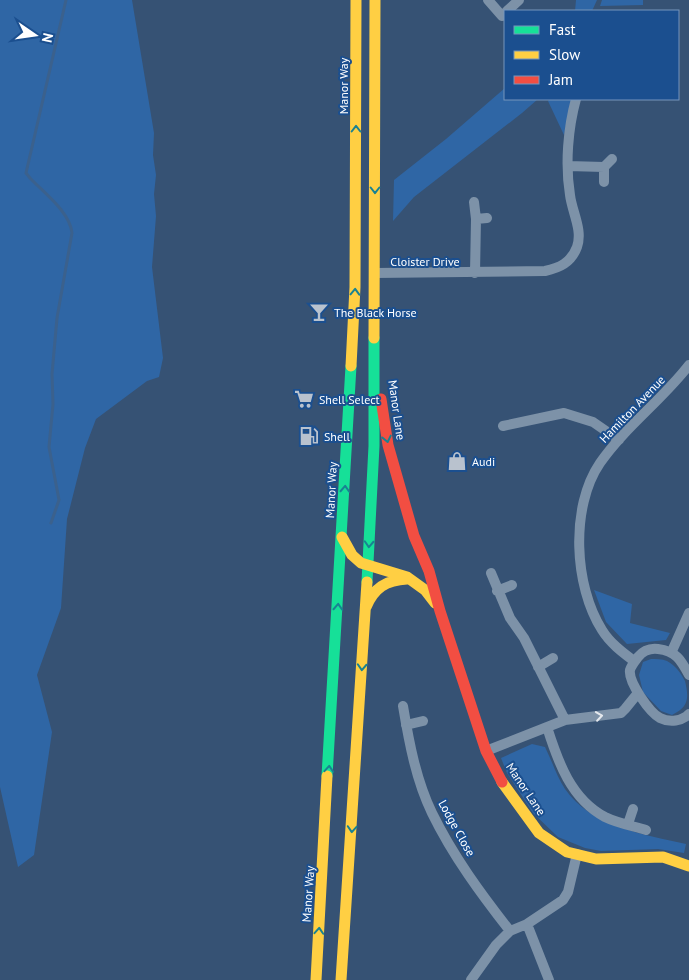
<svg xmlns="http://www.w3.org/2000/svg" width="689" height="980" viewBox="0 0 689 980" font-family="'PT Sans',sans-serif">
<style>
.green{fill:#2f66a5}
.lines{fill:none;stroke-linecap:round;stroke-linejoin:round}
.stream{stroke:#3b618d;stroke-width:3}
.street{stroke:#7d92a8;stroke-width:10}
.fast{stroke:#16e098;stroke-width:11}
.slow{stroke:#ffcf43;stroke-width:11}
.jam{stroke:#f24e42;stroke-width:11}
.oneway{stroke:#198292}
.oneway2{stroke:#e5e9ee}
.labels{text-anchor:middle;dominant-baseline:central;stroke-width:4;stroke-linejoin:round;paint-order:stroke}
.street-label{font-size:12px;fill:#fff;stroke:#1b4f8f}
.poi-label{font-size:12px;fill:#fff;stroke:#1b4f8f;text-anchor:start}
</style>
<rect width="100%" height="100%" fill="#365274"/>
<path class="green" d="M0 0H132L154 133 153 155 156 175 154 194 156 216 152 267 163 358 159 377 147 381 96 419 85 448 67 519 61 608 37 675 52 732 34 855 18 867 0 787Z
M576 0H597L592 11H575Z
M602 0H643V5L600 6Z
M505 88V99H538L522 113 414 197 393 221 394 180 446 139Z
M550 99H572L564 135 548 101Z
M594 590 632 604 630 623 670 633 666 640 627 644 606 622Z
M651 659C656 659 662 659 667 661 676 666 680 672 685 681 689 698 689 707 672 715L661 711 643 692 639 675 643 662Z
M532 744 545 747C552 761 557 777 565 789 590 826 645 835 686 844L684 853 658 849 601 851 585 848 558 837 533 813 507 773 501 758Z"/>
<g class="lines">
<path class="stream" d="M51 523 59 500 49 447 53 404 52 374 57 318 72 233C70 212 44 193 30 178L26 173 66 0"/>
<path class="street" d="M488 0 502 16 505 13
M507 11 519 0
M568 166 604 167V182
M604 167 612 159
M474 202 476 219 475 273
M476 219 487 218
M375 273 545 271C559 268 571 263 577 247 583 230 572 212 570 195 565 164 568 128 576 99
M503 426 564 413 593 422 619 440
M491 573 510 618 524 638 565 720
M497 591 512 585
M672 651 689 613
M634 661C622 652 610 643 602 630 574 586 570 507 600 463 625 427 662 400 689 365
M538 667 553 658
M689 675C681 660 676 651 658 649 650 648 643 651 638 657 635 661 631 666 630 670 628 682 650 713 660 718 670 723 682 721 689 714
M403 706C409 742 416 780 432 813 453 856 481 894 510 931
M406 725 423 721
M547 727C558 762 571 799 605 817 617 823 633 826 646 830
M486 751 565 720 621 713 625 709 638 693
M628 824 633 809
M527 924 549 980
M471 980 496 945 510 931 527 924 563 900 568 892 577 854"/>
<path class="fast" d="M367 582 374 446V338
M327 776 351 366"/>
<path class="slow" d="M374 338 375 0
M351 366 355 287 356 0
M342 537 352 555 361 563 407 577 425 590 435 603
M366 607C374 588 386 580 407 579
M502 782 539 833 567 852 596 859 663 857 689 866
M316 980 327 776
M341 980 367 582"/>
<path class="jam" d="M381 399 388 445 414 536 429 571 440 611 486 751 502 782"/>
</g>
<defs><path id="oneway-chevron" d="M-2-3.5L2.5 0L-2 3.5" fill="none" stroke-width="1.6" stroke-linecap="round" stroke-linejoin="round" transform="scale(1.25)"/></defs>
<g class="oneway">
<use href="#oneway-chevron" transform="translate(356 129) rotate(-90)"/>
<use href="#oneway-chevron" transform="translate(375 190) rotate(90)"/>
<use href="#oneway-chevron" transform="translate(355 292) rotate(-88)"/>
<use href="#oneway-chevron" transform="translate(387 439) rotate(78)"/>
<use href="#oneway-chevron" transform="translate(345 489) rotate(-87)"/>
<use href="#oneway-chevron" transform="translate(369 544) rotate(93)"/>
<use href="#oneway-chevron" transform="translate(338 607) rotate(-87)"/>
<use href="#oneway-chevron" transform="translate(362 667) rotate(93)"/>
<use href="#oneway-chevron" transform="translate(329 769) rotate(-86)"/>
<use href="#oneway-chevron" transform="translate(352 829) rotate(94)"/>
<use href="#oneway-chevron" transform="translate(319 931) rotate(-86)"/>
</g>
<use class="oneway2" href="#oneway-chevron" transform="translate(599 716) rotate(-8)"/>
<defs>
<g id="bar-bare" transform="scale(1.5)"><path d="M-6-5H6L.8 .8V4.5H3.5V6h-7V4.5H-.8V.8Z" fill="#b9c2ce" stroke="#1b4f8f" stroke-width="2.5" paint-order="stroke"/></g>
<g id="supermarket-bare" transform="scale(1.5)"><path d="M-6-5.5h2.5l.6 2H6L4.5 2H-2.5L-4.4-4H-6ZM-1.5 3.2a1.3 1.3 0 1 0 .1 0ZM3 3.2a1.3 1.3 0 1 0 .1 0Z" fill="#b9c2ce" stroke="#1b4f8f" stroke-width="2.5" paint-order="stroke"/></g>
<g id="fuel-bare" transform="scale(1.5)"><path d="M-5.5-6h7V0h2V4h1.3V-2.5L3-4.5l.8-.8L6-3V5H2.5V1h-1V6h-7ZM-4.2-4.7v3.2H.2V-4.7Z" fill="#b9c2ce" stroke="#1b4f8f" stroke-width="2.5" paint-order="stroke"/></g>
<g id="shop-bare" transform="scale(1.5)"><path d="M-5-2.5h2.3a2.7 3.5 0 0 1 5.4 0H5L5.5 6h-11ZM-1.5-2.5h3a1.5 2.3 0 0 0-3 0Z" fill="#b9c2ce" stroke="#1b4f8f" stroke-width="2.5" paint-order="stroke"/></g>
</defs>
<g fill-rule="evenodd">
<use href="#bar-bare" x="319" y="312"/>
<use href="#supermarket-bare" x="304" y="399"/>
<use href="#fuel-bare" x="309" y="436"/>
<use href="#shop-bare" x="457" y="461"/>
</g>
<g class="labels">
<g class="street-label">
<text transform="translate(343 86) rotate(-90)">Manor Way</text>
<text x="425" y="261">Cloister Drive</text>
<text transform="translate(632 409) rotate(-46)">Hamilton Avenue</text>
<text transform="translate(397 410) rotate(82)">Manor Lane</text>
<text transform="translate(331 490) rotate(-87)">Manor Way</text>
<text transform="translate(526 789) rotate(56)">Manor Lane</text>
<text transform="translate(457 828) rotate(61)">Lodge Close</text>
<text transform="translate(308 894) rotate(-86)">Manor Way</text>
</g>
<g class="poi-label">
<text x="334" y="312">The Black Horse</text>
<text x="319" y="399">Shell Select</text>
<text x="324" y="436">Shell</text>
<text x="472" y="461">Audi</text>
</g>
</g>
<rect x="504" y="10" width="175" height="90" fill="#1b4f8f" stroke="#7695bc"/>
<rect x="514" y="26" width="25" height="8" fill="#16e098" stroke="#7695bc"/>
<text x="549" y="35" font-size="15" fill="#ffffff">Fast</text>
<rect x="514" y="51" width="25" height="8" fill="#ffcf43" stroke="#7695bc"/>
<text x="549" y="60" font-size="15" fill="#ffffff">Slow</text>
<rect x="514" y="76" width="25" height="8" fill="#f24e42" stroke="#7695bc"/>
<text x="549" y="85" font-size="15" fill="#ffffff">Jam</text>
<g transform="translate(35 35) rotate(103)" stroke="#1b4f8f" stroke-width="4" paint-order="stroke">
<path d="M0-4L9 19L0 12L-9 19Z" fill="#ffffff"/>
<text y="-8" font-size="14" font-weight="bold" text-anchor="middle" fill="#ffffff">N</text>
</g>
</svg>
